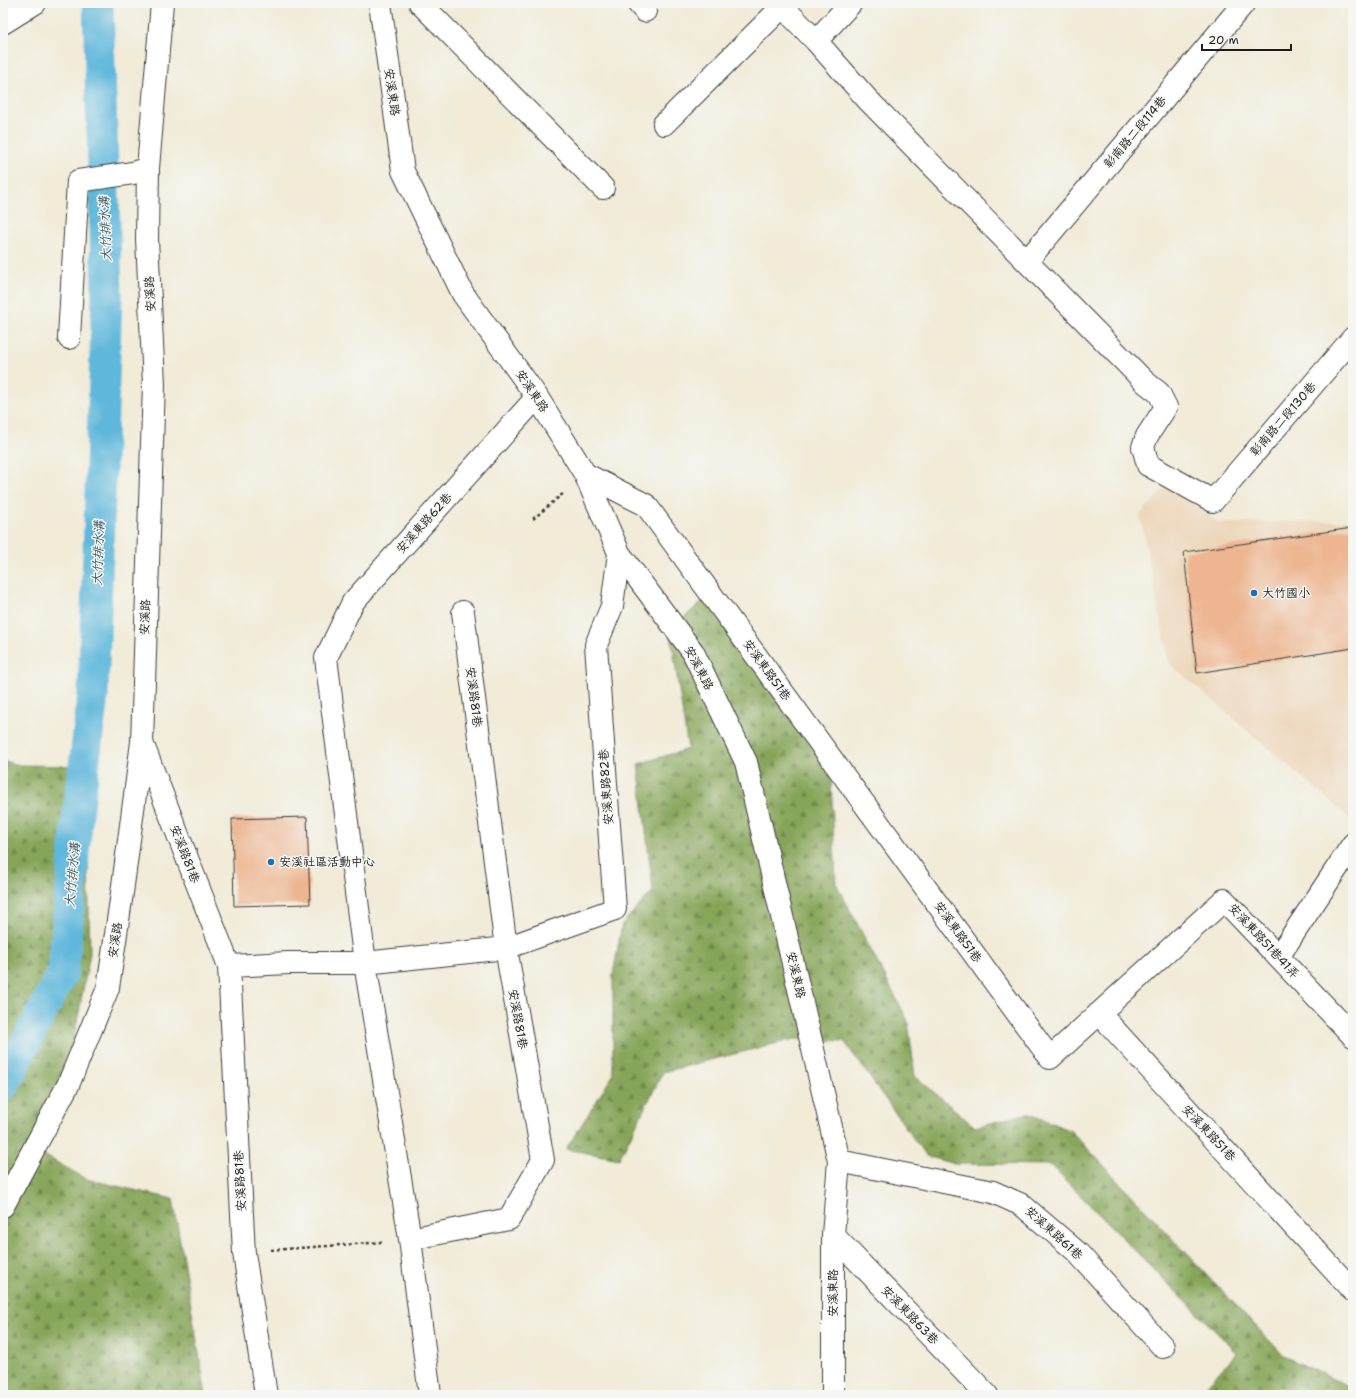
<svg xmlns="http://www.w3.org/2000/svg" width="1356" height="1398" viewBox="0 0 1356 1398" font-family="'Shantell Sans','LXGW WenKai TC',sans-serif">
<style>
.built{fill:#edd7bb}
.forest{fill:url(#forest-firs);stroke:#51603a}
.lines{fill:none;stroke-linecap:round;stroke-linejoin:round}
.canal{stroke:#5fb7dc;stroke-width:31}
.building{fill:#edb590}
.minor-casing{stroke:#3c3b38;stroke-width:24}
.path{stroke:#3c3b38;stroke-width:2.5;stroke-dasharray:3 3;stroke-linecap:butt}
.minor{stroke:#fff;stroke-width:22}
.poi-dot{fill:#1f6fb2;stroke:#f6f6f2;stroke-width:1.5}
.labels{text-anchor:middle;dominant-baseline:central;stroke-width:3;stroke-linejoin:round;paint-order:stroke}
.street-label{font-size:12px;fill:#1c1c1c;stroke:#f6f6f2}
.poi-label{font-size:12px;fill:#1c1c1c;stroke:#f6f6f2;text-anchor:start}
.water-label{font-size:13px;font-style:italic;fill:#375a69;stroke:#f6f6f2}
</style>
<defs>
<pattern id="forest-firs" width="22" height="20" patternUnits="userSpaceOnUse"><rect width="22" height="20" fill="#86a559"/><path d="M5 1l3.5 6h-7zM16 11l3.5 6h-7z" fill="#6d8649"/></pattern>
</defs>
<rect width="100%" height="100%" fill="#f6f6f2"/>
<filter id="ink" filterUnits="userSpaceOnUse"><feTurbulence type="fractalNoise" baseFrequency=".025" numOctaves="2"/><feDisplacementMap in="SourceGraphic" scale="8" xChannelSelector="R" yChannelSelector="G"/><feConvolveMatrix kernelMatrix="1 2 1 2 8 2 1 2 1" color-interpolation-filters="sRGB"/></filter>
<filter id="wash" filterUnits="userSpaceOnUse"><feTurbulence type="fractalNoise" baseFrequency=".012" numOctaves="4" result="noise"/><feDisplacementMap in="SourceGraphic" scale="16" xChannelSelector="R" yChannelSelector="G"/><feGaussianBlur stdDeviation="0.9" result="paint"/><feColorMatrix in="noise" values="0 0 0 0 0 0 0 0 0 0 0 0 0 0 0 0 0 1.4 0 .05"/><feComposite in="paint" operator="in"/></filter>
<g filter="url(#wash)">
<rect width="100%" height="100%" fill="#f1ebd8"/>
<path class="built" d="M1169 484 1218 523 1353 521V821L1169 663 1140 515Z"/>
<path class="forest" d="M704 600 830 758 836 883 908 1021 915 1076 975 1127 1028 1113 1071 1131 1284 1356 1353 1388V1395H1197L1237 1353 1050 1165 954 1164 926 1156 844 1041 794 1039 663 1072 619 1159 566 1149 613 1075V975L622 924 653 891 638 764 688 749 670 630Z
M3 760 16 765 86 766 90 953 71 1054 37 1151 86 1179 173 1199 206 1395H3Z"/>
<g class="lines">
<path class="canal" d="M3 1086 63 972 77 821 93 695 107 296 98 3"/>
</g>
<g id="blocks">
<path class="building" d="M1353 528V648L1197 673 1184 552Z
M307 817 310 904 234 906 232 819Z"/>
</g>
</g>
<g filter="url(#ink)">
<use href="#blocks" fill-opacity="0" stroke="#3c3b38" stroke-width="1"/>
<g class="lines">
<g class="minor-casing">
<path id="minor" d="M380 3 403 171 463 294 537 397 585 474 619 553 693 652 746 762 839 1161 833 1235V1395
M420 3 603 188
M638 3 645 11
M779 3 816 41 851 3
M3 23 35 3
M816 41 868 100 1145 382 1159 393 1166 407 1147 436 1143 447 1148 465 1213 501 1353 338
M664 124 783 6
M1027 261 1244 3
M69 338 78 181 133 173 148 168
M585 474 646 505 1050 1058 1224 900 1353 1036
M463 612 506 948 365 963 326 658 353 602 537 397
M143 745 229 966 244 1253 266 1395
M1278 957 1353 844
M229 966 289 963H365L410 1239 430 1395
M1099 1013 1353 1291
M839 1161 993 1192 1022 1205 1077 1252 1163 1347
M3 1206 68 1085 108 988 122 893 142 742 154 384 147 239 148 168 162 3
M833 1235 987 1395
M410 1239 509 1219 543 1160 506 948 615 909 596 645 612 606 619 553"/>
</g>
<path class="path" d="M533 519 565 492
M271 1250 383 1242"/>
<use href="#minor" class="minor"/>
</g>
</g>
<g class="poi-dot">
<circle cx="1254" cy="593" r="4"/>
<circle cx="271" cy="862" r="4"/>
</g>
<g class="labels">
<g class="street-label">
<text transform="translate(392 92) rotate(82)">安溪東路</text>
<text transform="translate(1135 132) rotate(-50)">彰南路二段114巷</text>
<text transform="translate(150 294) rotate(-93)">安溪路</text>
<text transform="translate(532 391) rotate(56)">安溪東路</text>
<text transform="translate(1283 419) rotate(-49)">彰南路二段130巷</text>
<text transform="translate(424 523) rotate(-48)">安溪東路62巷</text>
<text transform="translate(145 617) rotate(-88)">安溪路</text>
<text transform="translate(699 668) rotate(62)">安溪東路</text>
<text transform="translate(767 670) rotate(54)">安溪東路51巷</text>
<text transform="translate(474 697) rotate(83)">安溪路81巷</text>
<text transform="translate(606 787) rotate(-94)">安溪東路82巷</text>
<text transform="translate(185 854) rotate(69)">安溪路81巷</text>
<text transform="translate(958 932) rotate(54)">安溪東路51巷</text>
<text transform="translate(115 940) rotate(-81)">安溪路</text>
<text transform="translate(1264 941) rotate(47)">安溪東路51巷41弄</text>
<text transform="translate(796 975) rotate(77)">安溪東路</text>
<text transform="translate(518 1019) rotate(80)">安溪路81巷</text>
<text transform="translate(1209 1133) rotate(47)">安溪東路51巷</text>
<text transform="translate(240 1181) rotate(-93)">安溪路81巷</text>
<text transform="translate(1054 1233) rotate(42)">安溪東路61巷</text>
<text transform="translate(833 1293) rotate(-90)">安溪東路</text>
<text transform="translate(910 1315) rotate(46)">安溪東路63巷</text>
</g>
<g class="poi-label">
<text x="1262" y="593">大竹國小</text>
<text x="279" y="862">安溪社區活動中心</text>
</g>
<g class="water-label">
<text transform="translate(105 229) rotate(-92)">大竹排水溝</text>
<text transform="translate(98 553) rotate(-88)">大竹排水溝</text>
<text transform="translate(72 875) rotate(-85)">大竹排水溝</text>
</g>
</g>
<rect width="1356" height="1398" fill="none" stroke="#f6f6f2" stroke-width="16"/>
<path d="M1202 44v6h89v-6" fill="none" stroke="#1c1c1c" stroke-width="2"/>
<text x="1208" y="44" font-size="12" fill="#1c1c1c" stroke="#f6f6f2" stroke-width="3" paint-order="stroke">20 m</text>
</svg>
